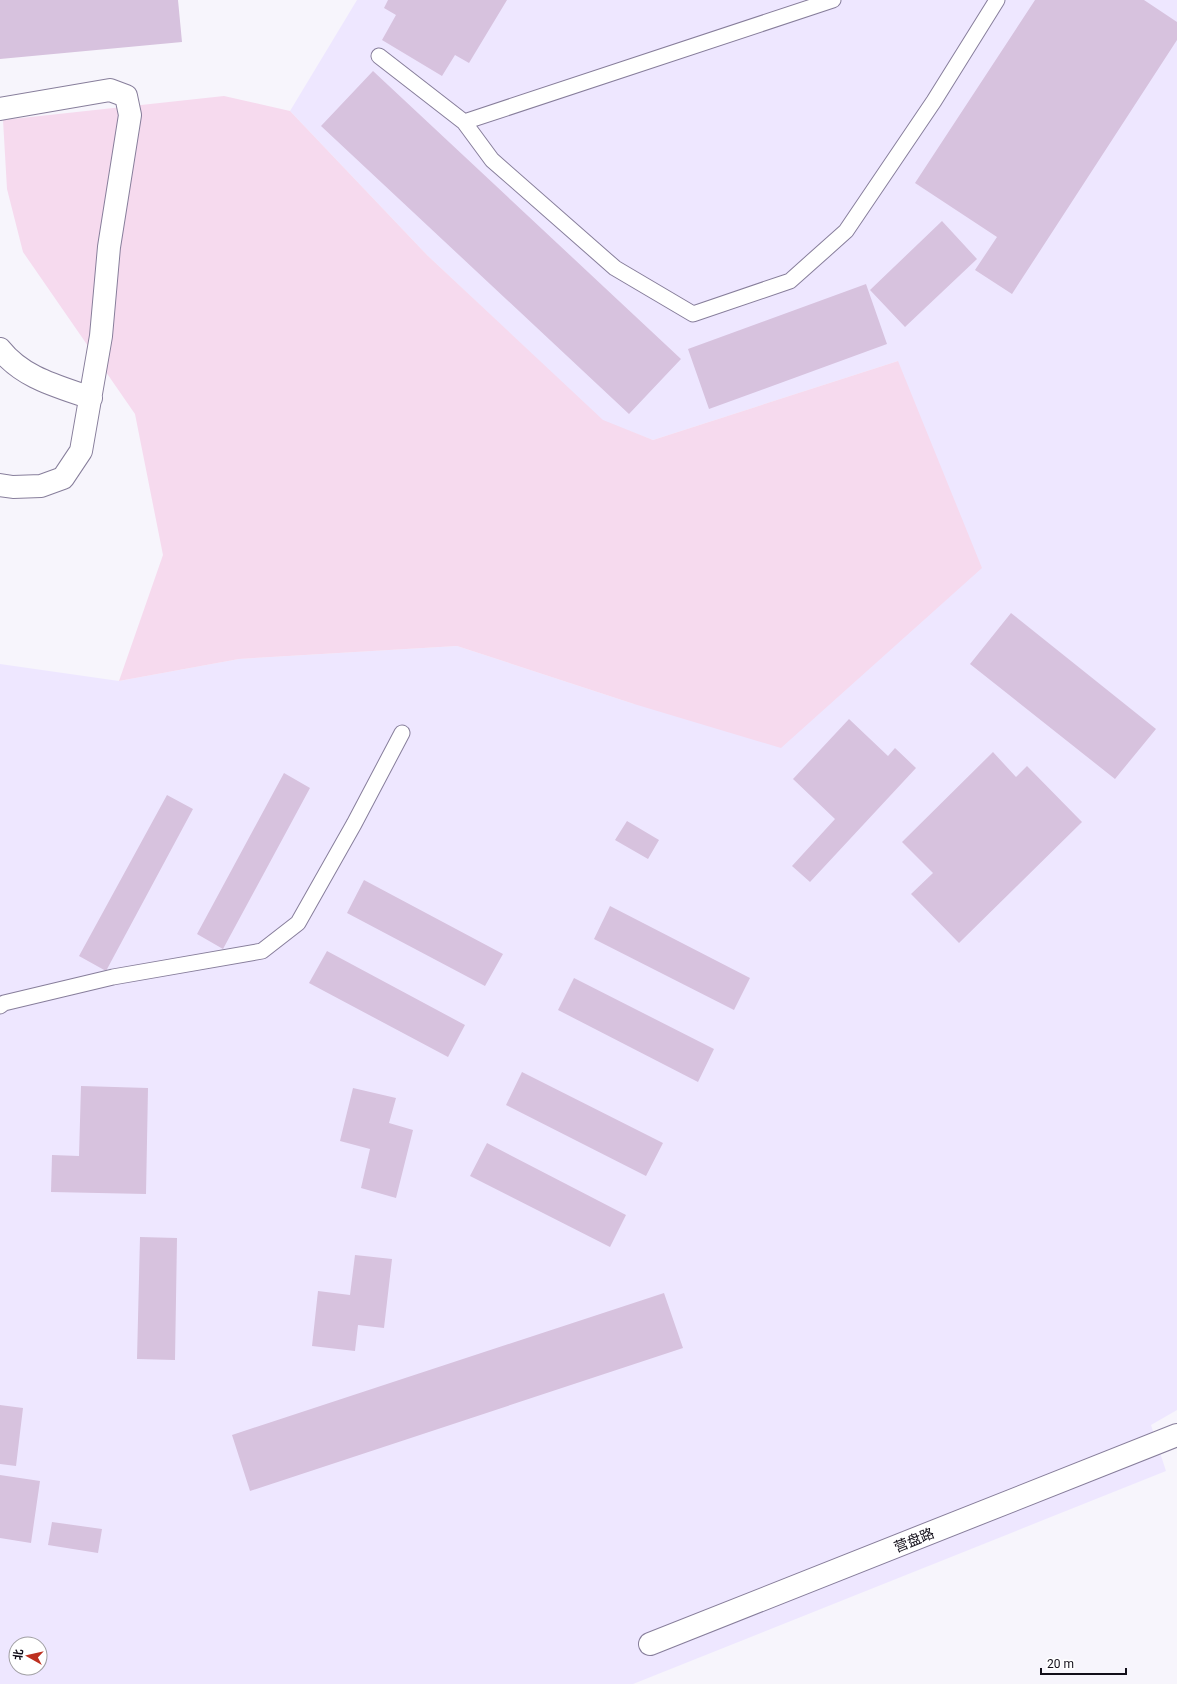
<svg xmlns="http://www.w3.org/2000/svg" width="1177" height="1684" viewBox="0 0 1177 1684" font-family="Roboto,'Noto Sans SC',sans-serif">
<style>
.built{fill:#eee7ff;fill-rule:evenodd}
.green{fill:#f6daee}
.building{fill:#d7c2de}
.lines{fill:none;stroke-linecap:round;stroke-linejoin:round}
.service-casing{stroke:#877e9b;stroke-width:17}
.minor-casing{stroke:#877e9b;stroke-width:24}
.tertiary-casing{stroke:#877e9b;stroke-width:24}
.service{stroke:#fff;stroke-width:15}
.minor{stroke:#fff;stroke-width:22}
.tertiary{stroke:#fff;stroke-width:22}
.labels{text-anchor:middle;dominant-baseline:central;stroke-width:3.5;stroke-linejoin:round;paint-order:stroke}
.street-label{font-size:14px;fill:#120e19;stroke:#fff}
</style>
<rect width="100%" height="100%" fill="#f7f5fc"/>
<path class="built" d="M357 0H1177V1410L1151 1425 1166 1471 633 1684H0V664L119 681 239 659 457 646 634 704 898 361 653 440 603 421 427 255 290 111ZM16 1644H40V1668H16Z"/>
<path class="green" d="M224 96 290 111 427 255 603 420 653 440 898 361 982 568 781 748 634 704 457 646 239 659 119 681 163 555 135 414 23 252 7 189 3 120Z"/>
<path class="building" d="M0 0H178L182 42 0 59Z
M388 0H507L469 63 455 55 442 76 382 40 396 15 384 8Z
M1035 0H1144L1177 22V40L1012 294 975 270 997 237 915 183Z
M373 71 681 359 629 414 321 126Z
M942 221 977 259 905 327 870 290Z
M866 284 887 344 709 409 688 349Z
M1011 613 1156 729 1115 779 970 664Z
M849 719 888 756 895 748 916 768 810 882 792 866 835 819 793 779Z
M993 752 1016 777 1027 766 1082 822 959 943 911 894 933 873 902 842Z
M284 773 310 788 223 949 197 934Z
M167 795 193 809 106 971 79 956Z
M627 821 659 840 648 859 615 840Z
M364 880 503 954 485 986 347 913Z
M610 906 750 978 734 1010 594 939Z
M327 951 465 1025 448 1057 309 983Z
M574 978 714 1049 698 1082 558 1010Z
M522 1072 663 1143 646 1176 506 1105Z
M81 1086 148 1088 146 1194 51 1192 52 1155 79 1156Z
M353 1088 396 1098 389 1123 413 1130 396 1198 361 1188 370 1149 340 1141Z
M487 1143 626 1215 610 1247 470 1176Z
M140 1237 177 1238 175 1360 137 1359Z
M355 1255 392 1259 384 1328 358 1325 355 1351 312 1346 318 1291 350 1295Z
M664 1293 683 1348 250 1491 232 1435Z
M0 1405 23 1408 16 1466 0 1464Z
M0 1475 40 1481 31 1543 0 1538Z
M52 1522 102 1529 98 1553 48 1545Z"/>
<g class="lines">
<g class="service-casing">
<path id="service" d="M379 56 464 122 492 160 615 268 693 314 790 281 846 231 934 101 997 0
M464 122 833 0
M0 1006 4 1003 113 977 262 951 298 923 354 824 402 733"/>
</g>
<g class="minor-casing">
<path id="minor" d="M0 109 110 90 126 96 130 115 109 247 101 336 81 451 63 478 41 486 13 487 0 485
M0 349C23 378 57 386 91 398"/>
</g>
<g class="tertiary-casing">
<path id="tertiary" d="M650 1644 1177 1435"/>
</g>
<use href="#service" class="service"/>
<use href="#minor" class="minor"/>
<use href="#tertiary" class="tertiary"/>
</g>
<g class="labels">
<g class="street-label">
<text transform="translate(914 1540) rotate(-22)">营盘路</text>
</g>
</g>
<g transform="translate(28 1656) rotate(278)"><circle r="19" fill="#ffffff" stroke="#a09fa3"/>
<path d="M0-3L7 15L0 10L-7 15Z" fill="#bd3020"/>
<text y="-6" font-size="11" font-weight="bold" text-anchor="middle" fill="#120e19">北</text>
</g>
<path d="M1041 1668v6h85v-6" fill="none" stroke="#120e19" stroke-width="2"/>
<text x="1047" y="1668" font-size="12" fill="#120e19" stroke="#ffffff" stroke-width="3" paint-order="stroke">20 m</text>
</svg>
